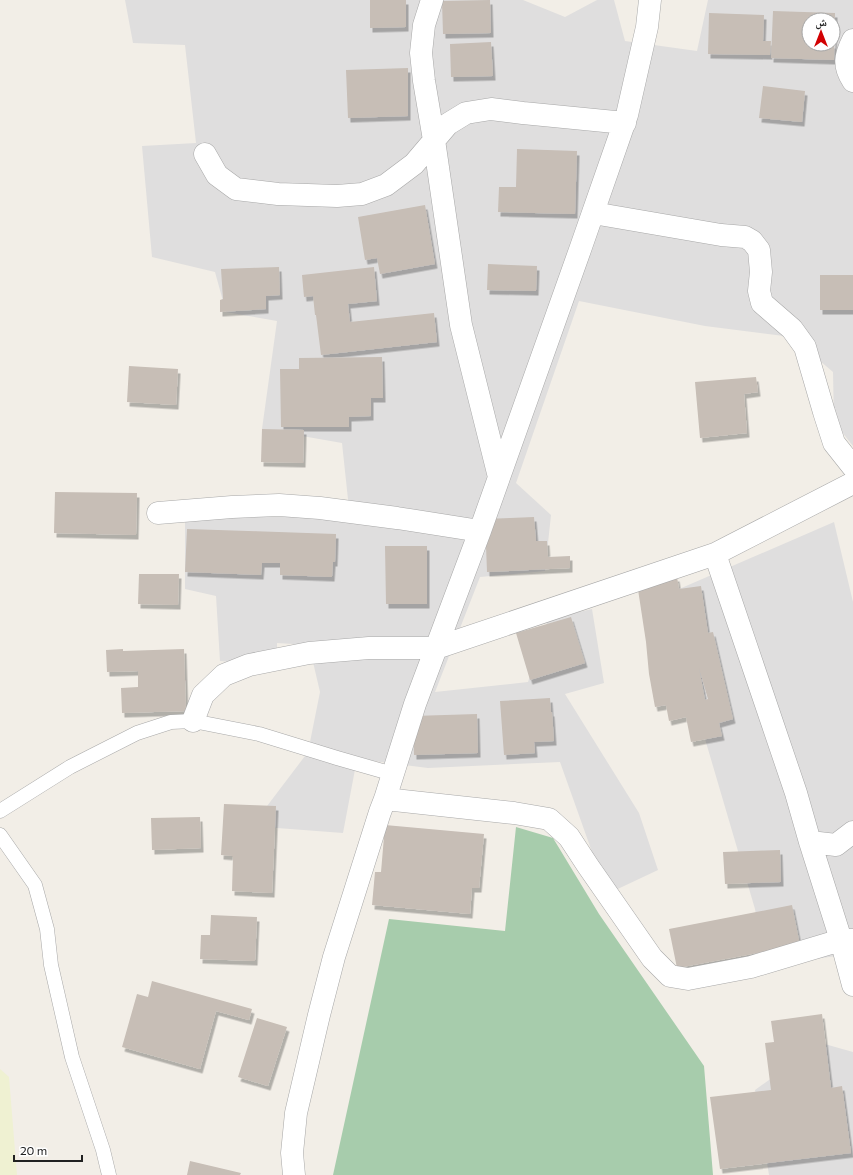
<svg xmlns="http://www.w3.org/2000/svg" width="853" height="1175" viewBox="0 0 853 1175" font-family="Commissioner,'Noto Naskh Arabic',sans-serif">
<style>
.residential{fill:#dfdede;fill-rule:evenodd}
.farmland{fill:#eff1d2}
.cemetery{fill:#a7ccac}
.building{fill:#c7beb6;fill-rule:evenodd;filter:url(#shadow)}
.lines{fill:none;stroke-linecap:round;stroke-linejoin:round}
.lane-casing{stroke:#a8a8a8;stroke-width:15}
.street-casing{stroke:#a8a8a8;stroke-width:23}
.lane{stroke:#fff;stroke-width:14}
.street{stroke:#fff;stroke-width:22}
</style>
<defs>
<filter id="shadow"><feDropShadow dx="2.5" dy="4.5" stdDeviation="0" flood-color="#0004"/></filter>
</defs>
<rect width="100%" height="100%" fill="#f2eee7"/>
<path class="residential" d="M125 0H523L565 17 597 0H614L625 41 697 51 708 0H853V446L834 422 833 372 792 337 705 326 579 301 516 483 551 515 545 571 480 577 435 692 528 682 548 619 592 609 604 683 565 694 639 813 658 870 607 894 560 762 428 768 357 759 343 833 252 826 308 752 320 692 309 645 277 643V666L220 661 216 596 185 589V515L350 518 342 443 262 429 277 321 226 312 215 272 152 257 142 146 196 143 185 45 133 43ZM809 20H833V44H809Z
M834 522 853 602V970L836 956 765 966 755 909 663 596Z
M821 1043 853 1052V1175H769L755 1090Z"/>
<path class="farmland" d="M0 1069 9 1077 17 1175H0Z"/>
<path class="cemetery" d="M516 827 553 838 599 914 704 1066 713 1175H333L389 919 505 931Z"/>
<path class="building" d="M370 0H406V27L370 28Z
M490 0 491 33 443 34 442 1Z
M773 11 835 13 834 60 771 58ZM809 20H833V44H809Z
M709 13 764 15 763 41H771L770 55 708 54Z
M491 42 493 76 451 77 450 44Z
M408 68V116L348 118 346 70Z
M763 86 805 91 802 122 759 118Z
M517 149 577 151 575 214 498 212 499 187H516Z
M425 205 435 264 380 274 377 258 365 260 358 217Z
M488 264 537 266 536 291 487 290Z
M279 267 280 295 266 296V309L220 312V300L223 299 221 269Z
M374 267 377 301 348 304 350 322 434 313 437 342 321 355 316 315H315L313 296 304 297 302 275Z
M820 275H853V310H820Z
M382 357 383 398H371V416L349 417V427H281L280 369H299V358Z
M129 366 178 369 176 405 127 402Z
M756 377 758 392 744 394 747 433 700 438 695 382Z
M262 429 304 430 303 463 261 462Z
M55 492 137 493 136 535 54 533Z
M534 517 536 541H547L548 557 570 556V568L487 572 485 519Z
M187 529 336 534 335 562H333L332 577 280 575V563H262L261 575 185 572Z
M385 546H427V604H386Z
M139 574H179L178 605 138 604Z
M677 577 679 589 701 586 708 633 713 632 733 719 719 723 722 736 691 742 686 717 669 721 666 705 655 707 649 674 646 642 637 583ZM699 668 708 699 705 700Z
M571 617 585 663 530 680 516 633Z
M123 649V651L184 649 186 711 122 713 121 688 138 687V671L107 672 106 650Z
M550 698 551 712H552L554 741 534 742 535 753 504 755 500 701Z
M477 714 478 753 414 755 413 716Z
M224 804 276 806 272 893 232 891 233 856 221 855Z
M200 817 201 848 152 850 151 818Z
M385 825 484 834 479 888H472L470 914 372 905 375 872H381Z
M780 850 781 882 725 884 723 852Z
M792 905 800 945 677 968 669 929Z
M211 915 257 917 255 961 200 959 201 935H210Z
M152 981 252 1009 249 1020 216 1011 200 1069 122 1047 137 994 148 997Z
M822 1014 831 1088 842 1086 851 1153 720 1169 710 1097 771 1090 765 1043 774 1042 771 1021Z
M257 1018 287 1027 268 1086 238 1077Z
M190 1161 241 1173 240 1175H187Z"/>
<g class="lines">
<g class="lane-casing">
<path id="lane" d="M0 811 70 767 137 733 171 722 193 721 259 734 337 758 393 774
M0 835 35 885 47 929 51 965 72 1057 103 1150 109 1175"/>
</g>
<g class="street-casing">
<path id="street" d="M432 0 424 25 421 53 424 81 434 140 461 325 499 477
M853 40C845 56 843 65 853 81
M205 154 217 175 236 189 278 194 337 196 362 194 386 185 414 164 448 124 466 113 491 109 523 113 625 123
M593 213 721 235 745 237 752 241 759 250 761 272 759 291 762 303 792 329 805 347 824 412 834 443 853 467
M158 513 232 507 279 505 320 508 397 518 480 531
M715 554 796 793 810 842 841 940 853 985
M193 721 203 695 224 675 249 665 309 653 369 648H436L715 554 853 483
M385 799 514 813 549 819 569 837 588 866 652 958 670 976 688 979 751 967 841 940H853
M810 842 836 845 853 832
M294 1175 292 1153 296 1113 319 1015 334 957 380 812 385 799 415 704 480 531 581 247 627 115 647 27 650 0"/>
</g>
<use href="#lane" class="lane"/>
<use href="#street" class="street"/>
</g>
<g transform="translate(821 32)"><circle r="19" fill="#ffffff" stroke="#a6a6a6"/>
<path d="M0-3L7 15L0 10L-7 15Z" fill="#d20002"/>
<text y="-6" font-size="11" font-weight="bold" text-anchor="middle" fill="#212121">ش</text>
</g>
<path d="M14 1155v6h68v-6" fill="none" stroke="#212121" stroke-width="2"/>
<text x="20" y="1155" font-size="12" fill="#212121" stroke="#ffffff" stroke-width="3" paint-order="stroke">20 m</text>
</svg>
